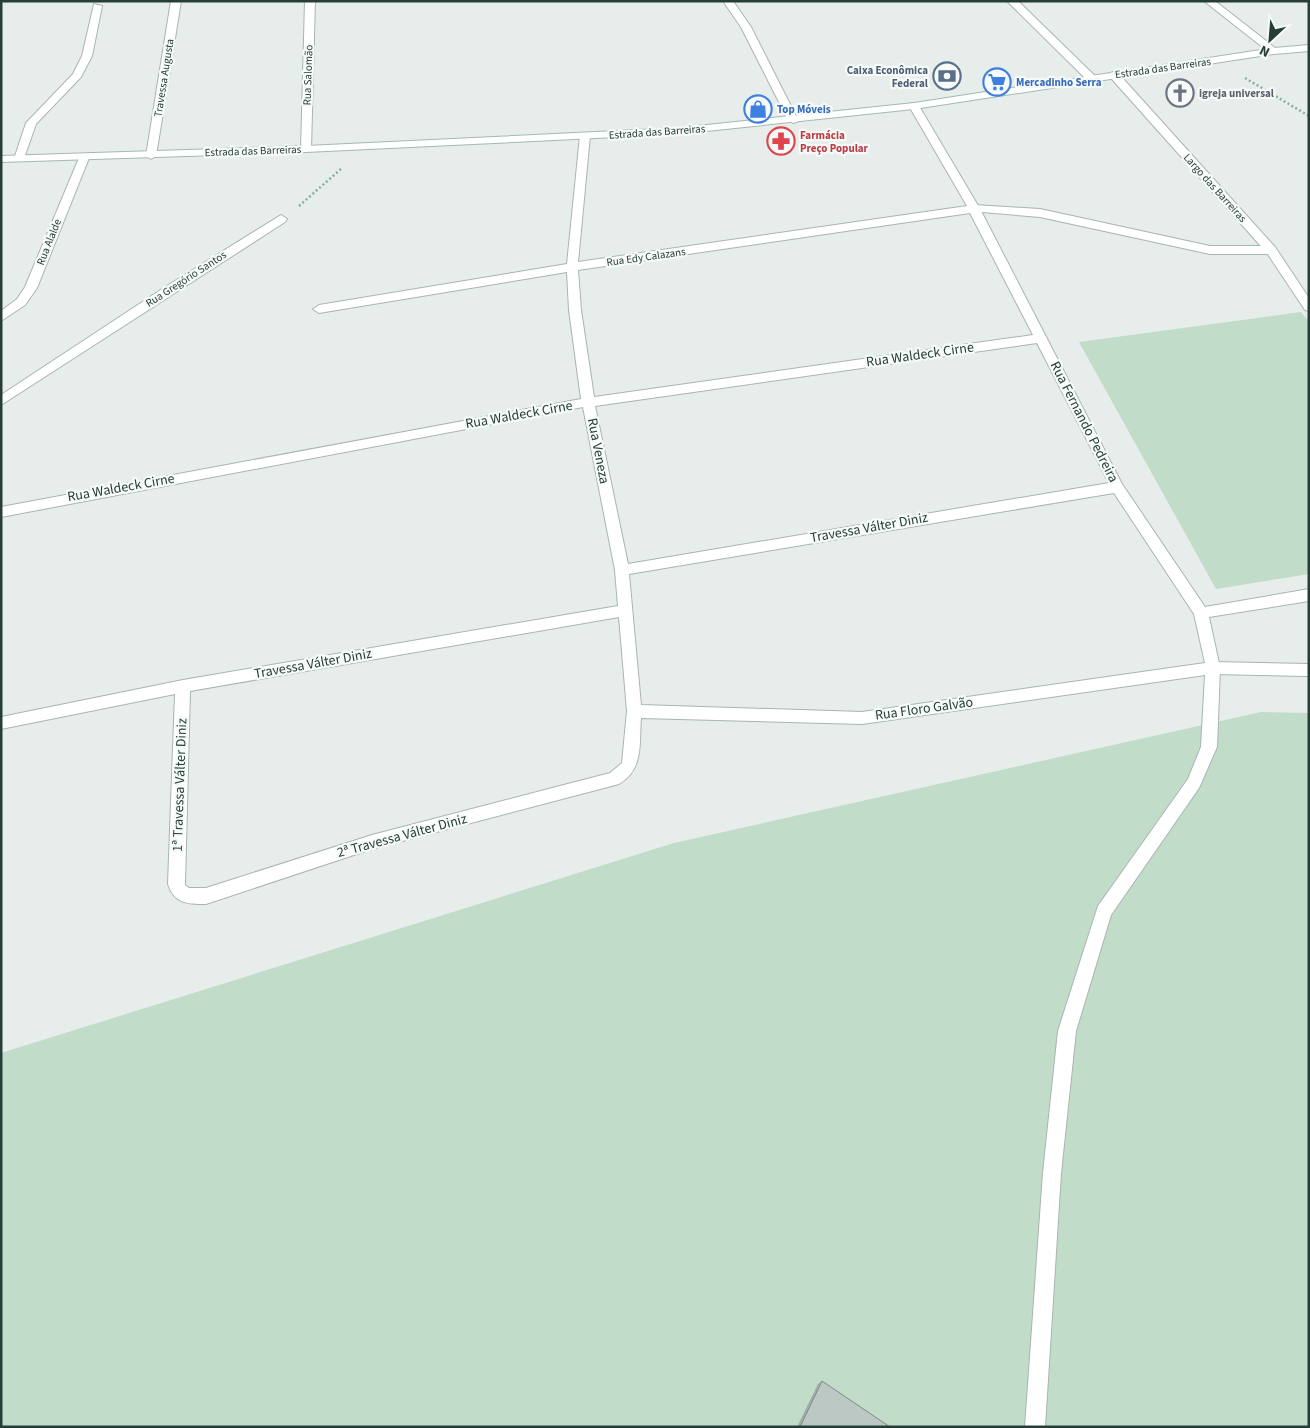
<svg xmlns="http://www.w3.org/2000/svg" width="1310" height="1428" viewBox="0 0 1310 1428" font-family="'Source Sans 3',sans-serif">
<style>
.green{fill:#c1dcc9}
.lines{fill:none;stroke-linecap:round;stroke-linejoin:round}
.service-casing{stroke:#a9b5b1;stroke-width:2}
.minor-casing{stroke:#a9b5b1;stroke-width:2}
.secondary-casing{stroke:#a5b8b2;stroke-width:2}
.path{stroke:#8aaea3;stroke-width:2.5;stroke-dasharray:2 2.5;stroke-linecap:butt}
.service{fill:#fff;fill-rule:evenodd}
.minor{fill:#fff;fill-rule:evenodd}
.secondary{fill:#fff;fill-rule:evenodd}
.wall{fill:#a1aca8}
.building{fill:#bbc8c3;stroke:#838c88}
.labels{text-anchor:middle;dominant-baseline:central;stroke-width:4.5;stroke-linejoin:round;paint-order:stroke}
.far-street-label{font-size:11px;fill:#263e38;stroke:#f6faf8}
.far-service-label{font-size:11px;font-weight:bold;fill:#4e5e75;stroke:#f6faf8;text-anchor:end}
.far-shop-label{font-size:11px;font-weight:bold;fill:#366cbe;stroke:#f6faf8;text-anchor:start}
.far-worship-label{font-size:11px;font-weight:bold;fill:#5b616d;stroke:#f6faf8;text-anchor:start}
.far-health-label{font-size:11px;font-weight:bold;fill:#be3a42;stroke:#f6faf8;text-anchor:start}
.street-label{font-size:14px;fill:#263e38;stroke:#f6faf8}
</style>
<rect width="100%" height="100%" fill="#e6edea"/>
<path class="green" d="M1301 312 1309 322V574L1216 589 1079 342Z
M1261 712 1309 713V1427H1V1053L674 843Z"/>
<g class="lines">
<g class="service-casing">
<path id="service" d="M171 1H181L156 156 151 159 146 156Z
M974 205 1040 209 1210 246H1271L1277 250 1271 254H1210L1040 217 970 211V207Z
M1213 662 1309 664V676L1213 674 1208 672 1206 668 1208 664Z"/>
</g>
<g class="minor-casing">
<path id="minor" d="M305 1H315L311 149 306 152 301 149Z
M723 1H733L751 27 798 120 797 122 793 123 788 120 741 27Z
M1007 1H1018L1095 76V80H1087Z
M1204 1H1215L1279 51 1270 53Z
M94 4 102 6 92 56 81 77 36 124 23 161H15L14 159 26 123 73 74 82 56Z
M1114 72 1118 73 1275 247 1309 298V311L1305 310 1267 253 1110 77V73Z
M914 103 919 106 980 209 1122 484 1205 607 1309 589V601L1209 617 1220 668 1217 747 1199 788 1111 915 1076 1031 1061 1173 1045 1427H1025L1043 1173 1058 1031 1098 906 1188 779 1201 747 1205 675 862 724 641 718C639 744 644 769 619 784L372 849 206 904C188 904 174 904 168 884L175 694 1 729V717L183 680 618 606 615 570 583 407 1 517V507L581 399 569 310 567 272 319 313 313 309 319 305 567 264 580 136 585 133 590 136 578 262 967 206 909 106ZM970 213 1033 335 594 397 581 310 578 270ZM1037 343 1109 483 628 564 595 406ZM1114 493 1194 614 1205 663 862 712 641 705 629 574ZM619 617 627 711 622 763 610 773 372 835 206 888H189L185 885 190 691Z
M84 155 89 158 37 288 25 305 1 321V311L17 299 25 287 79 158Z
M281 215 287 219 285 222 1 405V395L162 289Z"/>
</g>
<g class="secondary-casing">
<path id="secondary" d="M1309 45V51L1274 54 914 109 678 134 306 152 1 162V156L306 146 678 128 914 103 1274 48Z"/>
</g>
<path class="path" d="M1245 78 1309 116
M299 206 341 169"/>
<use href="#service" class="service"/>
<use href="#minor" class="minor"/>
<use href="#secondary" class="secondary"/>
</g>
<path class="wall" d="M822 1381 890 1427H797L818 1384Z"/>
<path class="building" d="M822 1381 890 1427H800Z"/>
<defs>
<g id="bank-ring" transform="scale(1.4375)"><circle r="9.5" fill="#f6faf8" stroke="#5c6f8a" stroke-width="1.5"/><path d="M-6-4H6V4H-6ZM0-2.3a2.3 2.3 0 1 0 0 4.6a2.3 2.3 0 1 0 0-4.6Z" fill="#5c6f8a"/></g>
<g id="supermarket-ring" transform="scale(1.4375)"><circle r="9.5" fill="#f6faf8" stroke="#3f7fe0" stroke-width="1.5"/><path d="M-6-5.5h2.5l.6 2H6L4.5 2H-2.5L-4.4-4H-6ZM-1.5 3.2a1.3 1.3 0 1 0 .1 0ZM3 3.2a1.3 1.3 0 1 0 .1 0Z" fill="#3f7fe0"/></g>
<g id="church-ring" transform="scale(1.4375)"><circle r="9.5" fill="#f6faf8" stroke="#6b7280" stroke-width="1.5"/><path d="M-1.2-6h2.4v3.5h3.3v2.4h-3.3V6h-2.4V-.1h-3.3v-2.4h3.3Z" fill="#6b7280"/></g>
<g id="shop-ring" transform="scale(1.4375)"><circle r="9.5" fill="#f6faf8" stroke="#3f7fe0" stroke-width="1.5"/><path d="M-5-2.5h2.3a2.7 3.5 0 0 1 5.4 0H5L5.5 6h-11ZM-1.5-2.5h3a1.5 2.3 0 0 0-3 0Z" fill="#3f7fe0"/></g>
<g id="pharmacy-ring" transform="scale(1.4375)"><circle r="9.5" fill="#f6faf8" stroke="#e0444e" stroke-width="1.5"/><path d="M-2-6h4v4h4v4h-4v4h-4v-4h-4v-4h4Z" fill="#e0444e"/></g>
</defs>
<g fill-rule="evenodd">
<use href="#bank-ring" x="947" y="76"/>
<use href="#supermarket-ring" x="997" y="82"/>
<use href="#church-ring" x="1180" y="93"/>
<use href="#shop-ring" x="758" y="109"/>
<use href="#pharmacy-ring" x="781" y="141"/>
</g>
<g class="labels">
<g class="far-street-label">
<text transform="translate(1163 68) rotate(-8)">Estrada das Barreiras</text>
<text transform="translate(308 75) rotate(-88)">Rua Salomão</text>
<text transform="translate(164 78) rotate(-81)">Travessa Augusta</text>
<text transform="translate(657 132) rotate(-4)">Estrada das Barreiras</text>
<text transform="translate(253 151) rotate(-2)">Estrada das Barreiras</text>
<text transform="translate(1215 188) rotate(48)">Largo das Barreiras</text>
<text transform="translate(49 242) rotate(-68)">Rua Alalde</text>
<text transform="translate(646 257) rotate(-8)">Rua Edy Calazans</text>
<text transform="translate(186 279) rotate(-33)">Rua Gregório Santos</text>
</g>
<g class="far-service-label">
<text x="928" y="70">Caixa Econômica<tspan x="928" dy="13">Federal</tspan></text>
</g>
<g class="far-shop-label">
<text x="1016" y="82">Mercadinho Serra</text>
<text x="777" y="109">Top Móveis</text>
</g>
<g class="far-worship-label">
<text x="1199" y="93">igreja universal</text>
</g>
<g class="far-health-label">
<text x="800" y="135">Farmácia<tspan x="800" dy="13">Preço Popular</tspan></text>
</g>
<g class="street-label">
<text transform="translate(920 355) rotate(-8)">Rua Waldeck Cirne</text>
<text transform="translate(519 415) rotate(-10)">Rua Waldeck Cirne</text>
<text transform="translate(1084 422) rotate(63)">Rua Fernando Pedreira</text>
<text transform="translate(598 451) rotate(79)">Rua Veneza</text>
<text transform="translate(121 488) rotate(-10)">Rua Waldeck Cirne</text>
<text transform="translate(869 528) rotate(-10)">Travessa Válter Diniz</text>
<text transform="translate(313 664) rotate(-10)">Travessa Válter Diniz</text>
<text transform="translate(924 709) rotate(-8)">Rua Floro Galvão</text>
<text transform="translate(180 785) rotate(-88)">1ª Travessa Válter Diniz</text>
<text transform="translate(402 836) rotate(-15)">2ª Travessa Válter Diniz</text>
</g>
</g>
<rect width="1310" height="1428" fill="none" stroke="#263e38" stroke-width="5"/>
<g transform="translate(1270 40) rotate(206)" stroke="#f6faf8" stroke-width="4" paint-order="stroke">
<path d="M0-4L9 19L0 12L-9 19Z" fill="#263e38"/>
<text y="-8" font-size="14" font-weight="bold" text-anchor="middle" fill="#263e38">N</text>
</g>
</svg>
